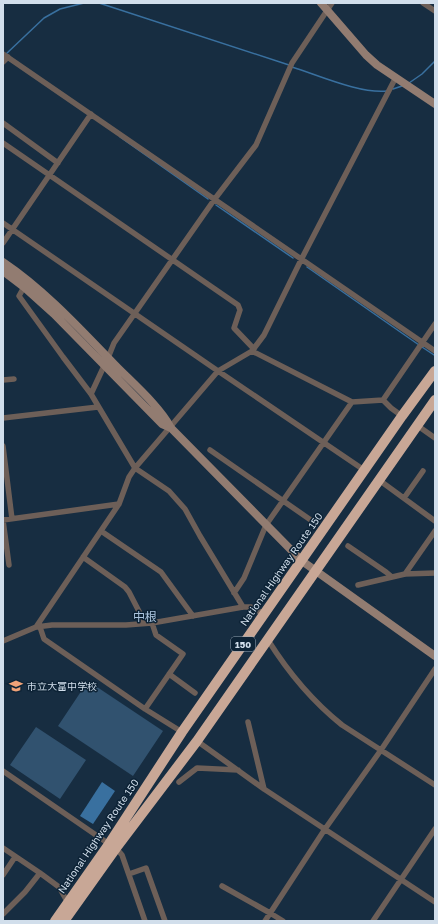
<svg xmlns="http://www.w3.org/2000/svg" width="438" height="924" viewBox="0 0 438 924" font-family="'Golos Text','Noto Sans JP',sans-serif">
<style>
.green{fill:#31526f}
.water{fill:#39709f}
.lines{fill:none;stroke-linecap:round;stroke-linejoin:round}
.stream{stroke:#39709f;stroke-width:1.5}
.street{stroke:#6d5f58;stroke-width:5.5}
.secondary{stroke:#927c71;stroke-width:8}
.highway{stroke:#c8a796;stroke-width:10}
.labels{text-anchor:middle;dominant-baseline:central;stroke-width:3;stroke-linejoin:round;paint-order:stroke}
.shield{fill:#0d2336;stroke:#96a6b5;stroke-width:1}
.shield-label{font-size:9px;font-weight:bold;fill:#d1deeb}
.street-label{font-size:10px;fill:#d1deeb;stroke:#0d2336}
.poi-label{font-size:10px;fill:#d1deeb;stroke:#0d2336;text-anchor:start}
.quarter-label{font-size:12px;fill:#abc5df;stroke:#0d2336}
</style>
<rect width="100%" height="100%" fill="#172d41"/>
<path class="green" d="M88 681 163 731 133 776 58 726Z
M36 727 86 760 60 799 10 765Z"/>
<path class="water" d="M102 782 115 791 93 824 80 816Z"/>
<g class="lines">
<path class="stream" d="M99 3 289 65
M6 54 44 18 60 9 84 3
M292 67C318 75 360 94 387 91
M409 83 422 74 435 61
M393 89 402 86
M120 137 208 199
M216 205 293 258
M307 267 419 345
M422 347 434 355"/>
<path class="street" d="M423 3 435 11
M3 54 435 351
M3 62 8 57
M3 123 58 163
M3 143 238 305 240 310 234 328 254 349
M3 223 218 371 364 470
M3 243 91 114
M24 287 19 296 63 357 91 394 135 468 169 491 185 509 200 536 243 607
M252 351 352 402 383 400 391 408 402 416
M108 358 114 343 135 313 214 200 256 145 292 63 332 3
M3 380 14 379
M91 394 104 366
M383 400 435 324
M3 418 98 407
M418 426 435 438
M3 446 12 519
M210 450 315 523
M379 480 435 521
M404 498 423 471
M3 520 119 504
M3 520 9 565
M101 531 161 572 193 616
M348 546 386 572 392 577
M83 557 125 587 129 592 145 623
M405 574 435 531
M358 585 405 574 435 573
M234 593 244 578 266 525 352 402
M36 627 119 504 129 477 135 468 218 371 252 351 264 335 301 260 396 77
M40 627 44 639 145 709 182 732
M268 640C288 672 312 701 342 725L435 785
M3 641 36 627 52 625H126L152 623 243 607H251L264 614
M169 674 195 693
M145 709 183 654 156 635 152 623
M248 722 264 789
M197 741 264 789 435 902
M3 771 109 844
M179 782 197 768 238 770
M3 848 40 873 59 887 68 903
M116 848 122 855 145 921
M129 874 146 868 165 921
M3 875 15 857
M222 886 270 913 283 921
M3 914 25 892 40 873
M265 921 325 829 381 750 435 669
M373 921 435 829"/>
<path class="secondary" d="M321 3 366 55 377 65 435 104
M3 262C46 291 82 331 118 368 135 385 160 407 171 428L302 561 435 656
M3 271 24 287 54 314 162 424 171 428"/>
<path class="highway" d="M55 921 109 844 182 732 402 416 435 371
M64 921 116 848 197 741 435 400"/>
</g>
<defs>
<g id="school-bare" transform="scale(1.08)"><path d="M0-5L7-2L0 1L-7-2ZM-4 1L0 2.5L4 1V4Q0 6-4 4Z" fill="#f0a278" stroke="#0d2336" stroke-width="2.5" paint-order="stroke"/></g>
</defs>
<g fill-rule="evenodd">
<use href="#school-bare" x="16" y="686"/>
</g>
<g class="labels">
<rect class="shield" x="231" y="637" width="24" height="14" rx="3"/>
<g class="shield-label">
<text x="243" y="644">150</text>
</g>
<g class="street-label">
<text transform="translate(281 569) rotate(-55)">National Highway Route 150</text>
<text transform="translate(98 836) rotate(-56)">National Highway Route 150</text>
</g>
<g class="poi-label">
<text x="27" y="686">市立大富中学校</text>
</g>
<g class="quarter-label">
<text x="145" y="616">中根</text>
</g>
</g>
<rect width="438" height="924" fill="none" stroke="#d1deeb" stroke-width="8"/>
</svg>
